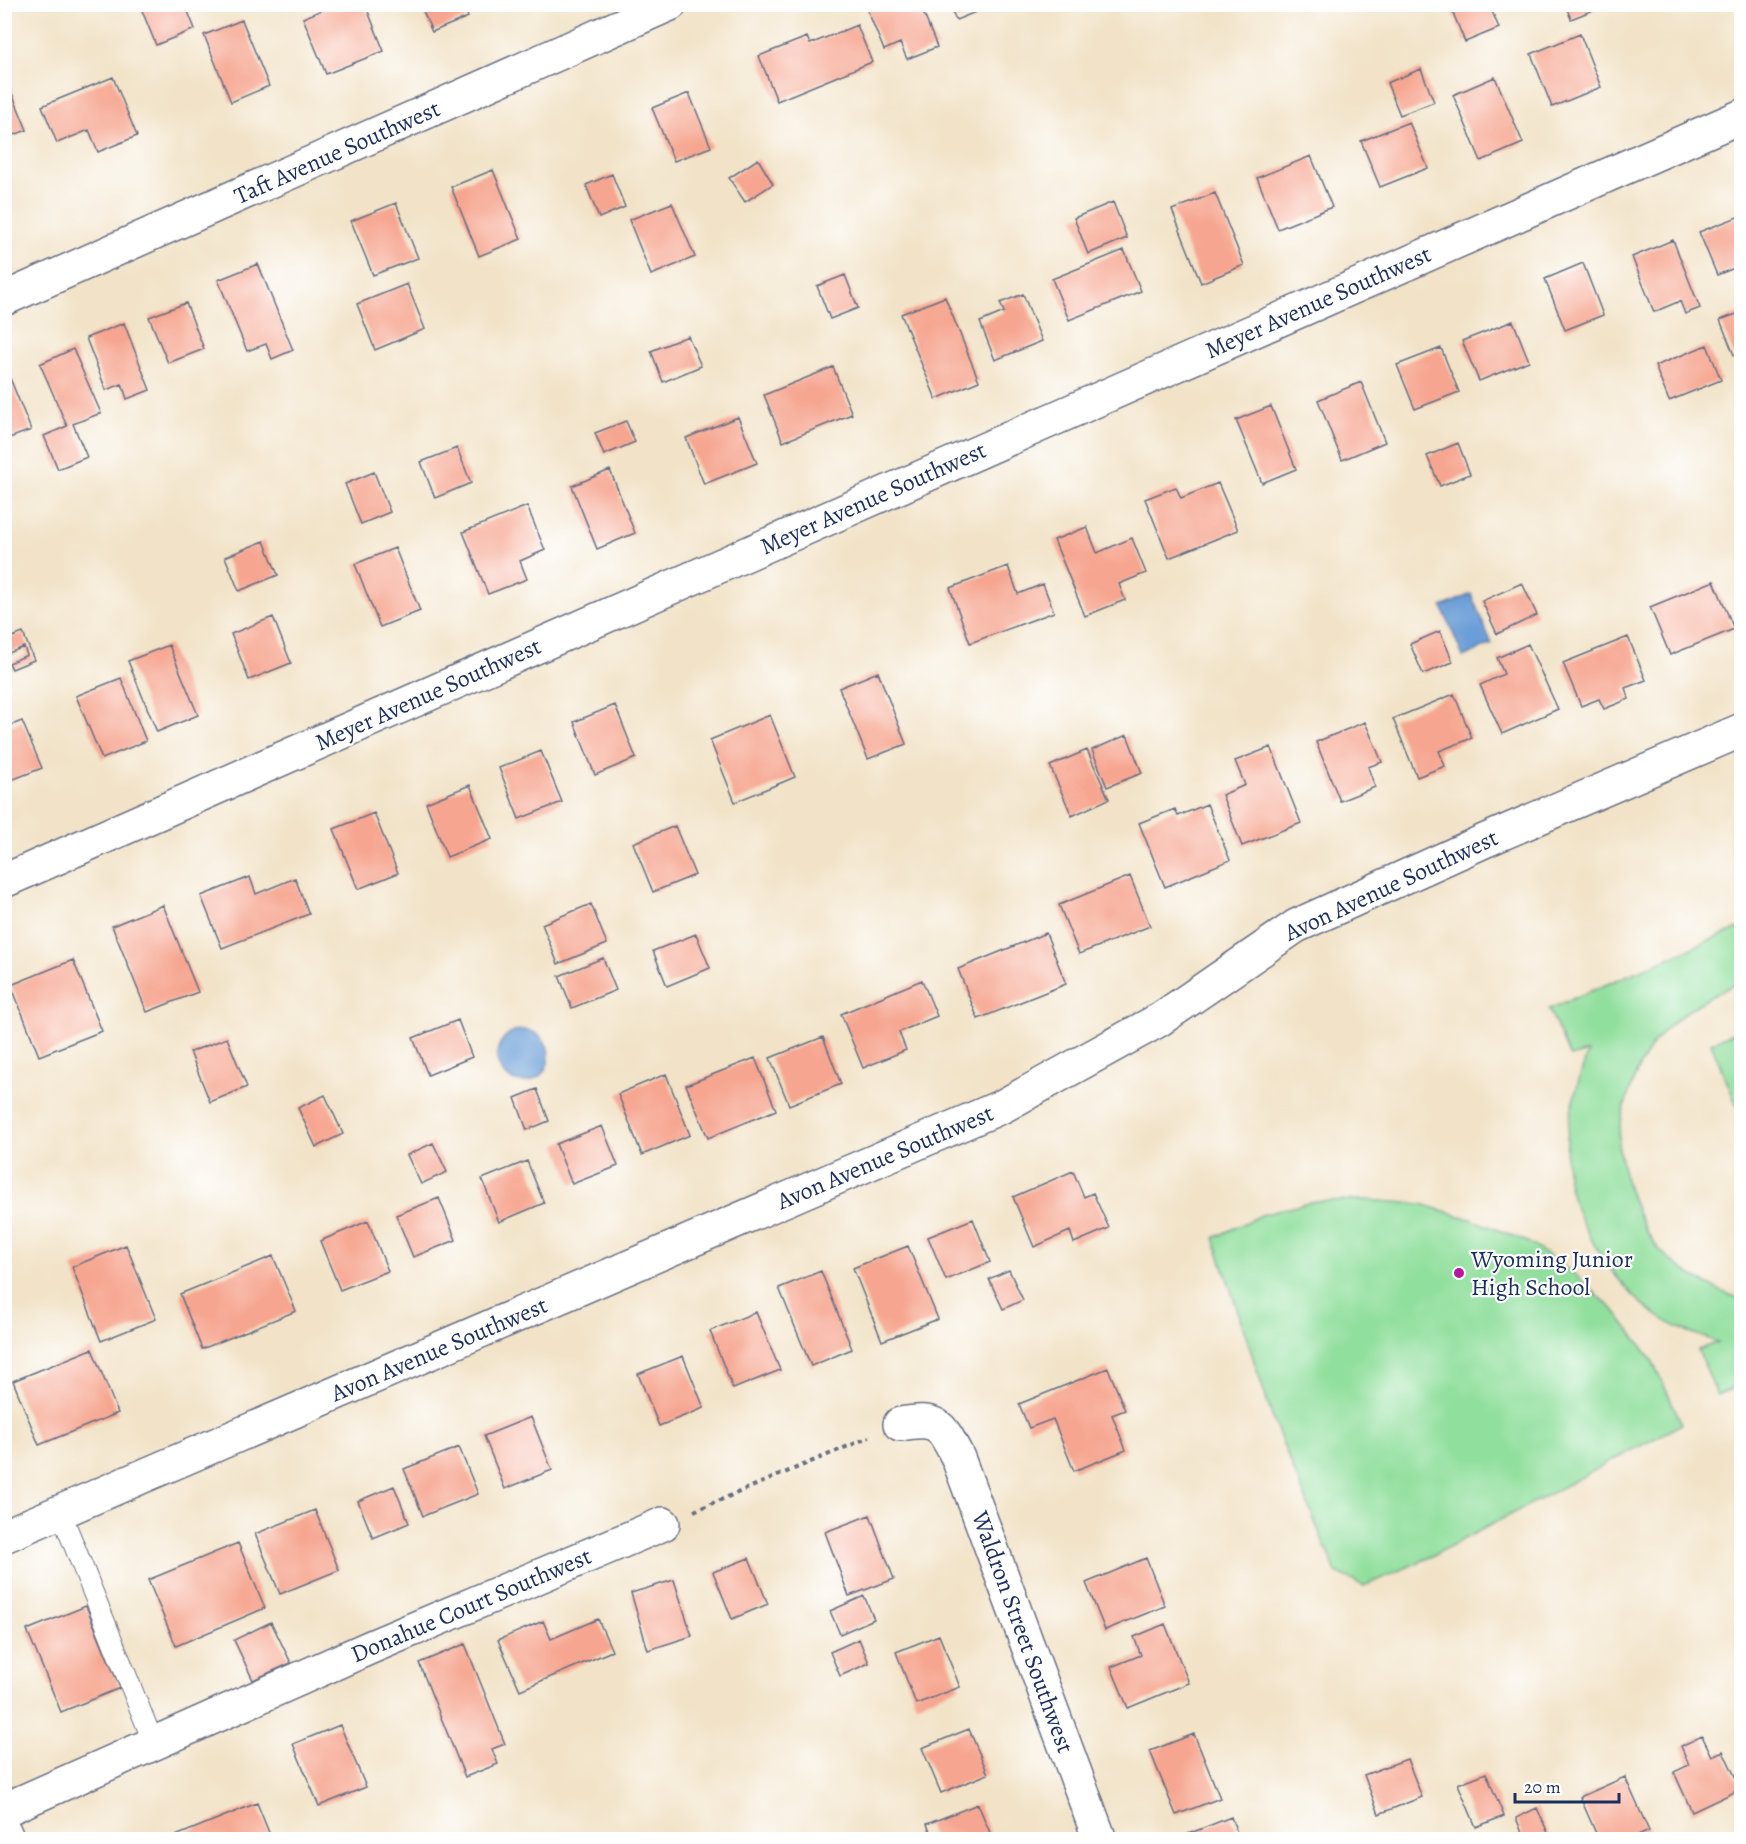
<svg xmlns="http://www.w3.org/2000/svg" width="1746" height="1844" viewBox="0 0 1746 1844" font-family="Alegreya,serif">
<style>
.green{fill:#91df9d;stroke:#56877e;stroke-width:1.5}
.water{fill:#6b9ed7;stroke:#43669a;stroke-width:1.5}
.building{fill:#f6a690}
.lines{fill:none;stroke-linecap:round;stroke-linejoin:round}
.service-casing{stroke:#666e83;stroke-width:22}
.minor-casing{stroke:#666e83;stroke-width:36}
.path{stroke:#666e83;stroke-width:4;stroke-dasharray:4.5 4.5;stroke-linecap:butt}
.service{stroke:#fff;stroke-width:20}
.minor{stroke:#fff;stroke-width:33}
.poi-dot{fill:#b5179e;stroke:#fff;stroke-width:2}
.labels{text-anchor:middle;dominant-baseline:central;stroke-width:4.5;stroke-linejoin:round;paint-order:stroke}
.street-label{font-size:24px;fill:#1b2f5e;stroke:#fff}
.poi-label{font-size:24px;fill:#1b2f5e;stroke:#fff;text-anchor:start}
</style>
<rect width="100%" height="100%" fill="#fff"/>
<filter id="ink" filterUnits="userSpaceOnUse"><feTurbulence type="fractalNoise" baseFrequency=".0167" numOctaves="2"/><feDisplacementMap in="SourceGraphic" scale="12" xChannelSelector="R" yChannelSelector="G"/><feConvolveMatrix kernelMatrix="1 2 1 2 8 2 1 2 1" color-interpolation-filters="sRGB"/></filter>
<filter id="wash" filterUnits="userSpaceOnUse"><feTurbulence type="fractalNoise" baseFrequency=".008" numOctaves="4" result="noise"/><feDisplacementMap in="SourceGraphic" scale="24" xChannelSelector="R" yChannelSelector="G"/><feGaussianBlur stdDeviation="1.35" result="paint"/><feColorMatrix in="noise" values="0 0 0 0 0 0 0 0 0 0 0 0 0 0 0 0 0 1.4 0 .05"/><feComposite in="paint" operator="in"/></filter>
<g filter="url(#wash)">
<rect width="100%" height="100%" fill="#f2e3c8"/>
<path class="green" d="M1741 927V982C1706 997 1664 1021 1645 1056 1632 1078 1617 1122 1619 1148 1622 1175 1638 1221 1654 1243 1671 1266 1714 1290 1741 1299V1385L1717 1395 1698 1350 1718 1342C1697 1335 1673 1328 1655 1314 1616 1286 1572 1221 1567 1173 1563 1132 1575 1090 1588 1052L1570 1057 1549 1009Z
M1741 1029V1116L1711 1043Z
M1367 1200 1422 1204 1473 1220 1528 1242 1577 1276 1616 1312 1652 1360 1682 1424 1426 1559 1364 1586 1336 1573 1274 1422 1214 1238 1261 1215 1316 1201Z"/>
<path class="water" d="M1471 594 1492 644 1463 657 1442 607Z
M497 1056a26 26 0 1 1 52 0a26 26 0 1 1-52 0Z"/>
<g id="blocks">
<path class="building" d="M151 4H185L195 29 156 45 141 8Z
M336 4H365L384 51 326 74 303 18Z
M420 4H463L468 17 432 32Z
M878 4H920L937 47 907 59 900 43 884 50 867 9Z
M949 4H993V5L956 20Z
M1460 4H1489L1499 28 1465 42 1451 8Z
M1565 4H1606V5L1571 19Z
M242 20 269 86 231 102 204 35Z
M857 25 872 62 777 101 759 56 807 37 810 44Z
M1580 34 1601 87 1552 107 1531 54Z
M1421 69 1434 102 1400 115 1387 83Z
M113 77 137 136 98 152 89 130 57 143 42 106Z
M1495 77 1523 143 1481 161 1453 95Z
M9 86 27 130 4 139V88Z
M689 93 711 147 674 161 652 108Z
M1409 122 1428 168 1380 187 1361 141Z
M1311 156 1332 207 1278 229 1257 178Z
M758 159 773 184 745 202 729 178Z
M493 170 521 239 479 256 451 187Z
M612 174 625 207 599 218 586 185Z
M1215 193 1244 265 1201 283 1172 210Z
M1113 202 1127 238 1088 254 1074 218Z
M396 203 418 258 373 275 351 221Z
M672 203 695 257 651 275 629 220Z
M1740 216 1742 265 1717 275 1699 232Z
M1673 240 1700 308 1685 314 1680 301 1654 312 1632 257Z
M1124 250 1141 291 1069 320 1052 279Z
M1583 263 1603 315 1565 330 1545 279Z
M258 264 293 350 272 359 266 344 247 351 218 280Z
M845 275 858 308 830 319 817 286Z
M407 284 425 329 375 350 357 304Z
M1023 294 1042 341 995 360 980 322 1004 312 1000 303Z
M945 297 979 381 936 399 901 314Z
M186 303 204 349 168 363 149 317Z
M1742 312V352L1734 355 1720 320Z
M1513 321 1529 361 1479 381 1462 341Z
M124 323 150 390 127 399 122 384 106 390 86 338Z
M688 336 701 366 663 382 651 351Z
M1707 345 1721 380 1669 401 1655 366Z
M1441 348 1459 392 1415 409 1397 365Z
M73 349 101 413 73 424 87 457 58 469 44 436 67 426 40 364Z
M833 367 852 414 783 442 764 395Z
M8 373 31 430 4 440V374Z
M1361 382 1385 442 1342 460 1318 400Z
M1271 406 1296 469 1262 483 1236 420Z
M738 417 757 463 704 484 686 438Z
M626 421 635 442 604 455 595 433Z
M1458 443 1470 474 1440 486 1427 456Z
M457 448 471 483 435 498 421 462Z
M610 470 635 533 597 549 572 486Z
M374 472 390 512 361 524 345 484Z
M1218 483 1238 530 1169 558 1145 499 1176 487 1181 498Z
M527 506 545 550 520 561 527 579 488 594 463 532Z
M1087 527 1097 553 1132 538 1146 573 1119 584 1125 600 1085 616 1054 540Z
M264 541 278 575 239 591 225 557Z
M395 548 420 611 380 627 355 564Z
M1008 566 1018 594 1043 584 1054 612 970 643 950 588Z
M1714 581 1734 629 1670 655 1650 607Z
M1522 583 1537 615 1497 634 1482 601Z
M273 617 291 663 249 680 231 634Z
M1440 631 1453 662 1423 674 1410 644Z
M23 633 34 660 12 669 9 663 27 655 24 647 4 655V640Z
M1628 637 1646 680 1625 688 1629 699 1604 709 1599 699 1581 706 1563 663Z
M1528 644 1558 709 1502 734 1480 685 1504 674 1497 658Z
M169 645 198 715 157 732 128 661Z
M878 672 906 744 868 759 839 688Z
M121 678 146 741 102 759 76 696Z
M1454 694 1472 738 1439 751 1445 766 1417 777 1393 719Z
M615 705 636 758 595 775 574 722Z
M770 715 795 777 735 802 710 740Z
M22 721 42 768 4 783V728Z
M1365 722 1382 762 1368 767 1375 787 1340 801 1316 742Z
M1127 735 1142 773 1107 787 1092 750Z
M1271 747 1301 823 1242 846 1222 795 1245 785 1235 761Z
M1087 750 1109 799 1072 816 1050 766Z
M541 751 562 802 519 819 499 768Z
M470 785 492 839 447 857 426 803Z
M1207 804 1230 860 1165 887 1139 823 1175 809 1178 816Z
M374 813 398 873 358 889 334 829Z
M675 826 695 875 653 892 633 843Z
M1130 876 1150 926 1079 954 1059 905Z
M250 877 256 894 295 878 309 914 222 948 201 896Z
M591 904 607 944 558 964 542 924Z
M163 905 198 992 147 1012 112 926Z
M1046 933 1066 984 978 1019 958 969Z
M696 934 710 968 667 986 653 951Z
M603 958 616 990 572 1008 559 976Z
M73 960 102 1031 39 1056 11 985Z
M922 980 937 1016 899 1032 906 1050 863 1068 841 1014Z
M458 1020 472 1057 428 1075 413 1038Z
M823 1037 841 1084 789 1105 770 1058Z
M227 1038 247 1087 210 1102 190 1052Z
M755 1058 776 1110 708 1138 686 1085Z
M666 1074 690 1135 642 1155 618 1094Z
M537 1089 549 1121 527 1130 515 1098Z
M325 1095 343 1134 316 1147 298 1108Z
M602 1126 618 1166 572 1184 556 1144Z
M433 1143 447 1172 421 1184 407 1155Z
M527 1161 544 1203 499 1222 482 1179Z
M1073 1171 1084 1197 1093 1193 1109 1228 1074 1243 1070 1231 1034 1247 1013 1197Z
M439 1198 456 1240 413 1257 396 1215Z
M973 1219 990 1262 946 1280 928 1237Z
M368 1221 388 1271 340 1290 320 1241Z
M126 1245 156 1319 101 1341 72 1267Z
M908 1246 938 1319 882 1341 853 1268Z
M273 1256 296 1311 202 1349 180 1294Z
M1009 1270 1023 1300 1003 1309 989 1279Z
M821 1271 852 1349 811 1366 779 1288Z
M756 1312 780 1370 733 1389 710 1331Z
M92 1349 118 1413 39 1445 13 1381Z
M683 1356 704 1408 659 1426 638 1374Z
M1108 1368 1125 1410 1112 1415 1126 1450 1074 1471 1053 1419 1029 1428 1019 1404Z
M531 1417 552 1470 505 1489 484 1436Z
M459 1447 478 1494 423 1516 404 1469Z
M394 1486 409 1523 373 1538 358 1501Z
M315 1510 339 1570 280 1594 255 1534Z
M870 1515 894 1579 849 1596 825 1532Z
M238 1543 265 1608 176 1646 148 1580Z
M749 1558 768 1604 732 1619 713 1572Z
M1146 1558 1165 1606 1105 1630 1086 1583Z
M674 1580 692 1636 648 1650 631 1593Z
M864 1596 874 1619 840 1634 830 1611Z
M86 1606 120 1688 61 1712 27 1630Z
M598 1619 612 1651 520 1690 498 1640 543 1621 551 1639Z
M271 1622 291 1663 253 1680 234 1640Z
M1165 1624 1189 1683 1128 1708 1111 1667 1141 1655 1134 1637Z
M939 1635 960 1687 916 1704 896 1652Z
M859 1639 869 1663 840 1676 830 1652Z
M465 1644 505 1744 492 1749 498 1764 465 1777 419 1663Z
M340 1725 366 1787 319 1806 293 1744Z
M969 1729 988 1774 941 1793 922 1748Z
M1194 1734 1220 1798 1176 1815 1150 1751Z
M1702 1736 1712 1756 1723 1751 1741 1789 1692 1812 1674 1772 1689 1765 1681 1746Z
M1407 1759 1422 1797 1379 1814 1364 1775Z
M1486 1773 1504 1816 1476 1827 1458 1784Z
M1625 1777 1649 1831 1629 1840H1599L1580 1797Z
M257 1803 272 1840H168V1839Z
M978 1804 993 1840H933L927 1824Z
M1537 1808 1551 1840H1512L1523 1835 1516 1818Z
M1231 1817 1240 1840H1190L1188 1834Z"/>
</g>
</g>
<g filter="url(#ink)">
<use href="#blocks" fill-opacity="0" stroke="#666e83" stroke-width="1.5"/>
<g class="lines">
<g class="service-casing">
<path id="service" d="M61 1513 154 1744"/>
</g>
<g class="minor-casing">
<path id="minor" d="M4 299 670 4
M4 881 1742 116
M900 1424C939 1417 941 1425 958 1458L1100 1840
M4 1536 1003 1106 1159 1020 1296 926 1484 841 1742 730
M4 1810 371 1647 663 1524
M4 1831 8 1840"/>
</g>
<path class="path" d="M694 1511 870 1437"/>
<use href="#service" class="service"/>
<use href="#minor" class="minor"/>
</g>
</g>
<circle class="poi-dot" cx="1459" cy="1273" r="6"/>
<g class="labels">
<g class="street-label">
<text transform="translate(337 152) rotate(-24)">Taft Avenue Southwest</text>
<text transform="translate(1318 302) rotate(-24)">Meyer Avenue Southwest</text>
<text transform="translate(873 498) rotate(-24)">Meyer Avenue Southwest</text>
<text transform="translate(428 694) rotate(-24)">Meyer Avenue Southwest</text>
<text transform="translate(1391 885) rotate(-25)">Avon Avenue Southwest</text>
<text transform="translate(885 1157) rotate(-23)">Avon Avenue Southwest</text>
<text transform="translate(439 1349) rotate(-23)">Avon Avenue Southwest</text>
<text transform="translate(471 1605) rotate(-23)">Donahue Court Southwest</text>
<text transform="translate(1023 1632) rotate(70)">Waldron Street Southwest</text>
</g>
<g class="poi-label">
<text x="1471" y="1259">Wyoming Junior<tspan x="1471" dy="28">High School</tspan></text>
</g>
</g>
<rect width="1746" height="1844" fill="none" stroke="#fff" stroke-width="24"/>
<path d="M1515 1793v9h104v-9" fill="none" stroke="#1b2f5e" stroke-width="3"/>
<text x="1524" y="1793" font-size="18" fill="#1b2f5e" stroke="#ffffff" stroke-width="4.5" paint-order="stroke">20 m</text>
</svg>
